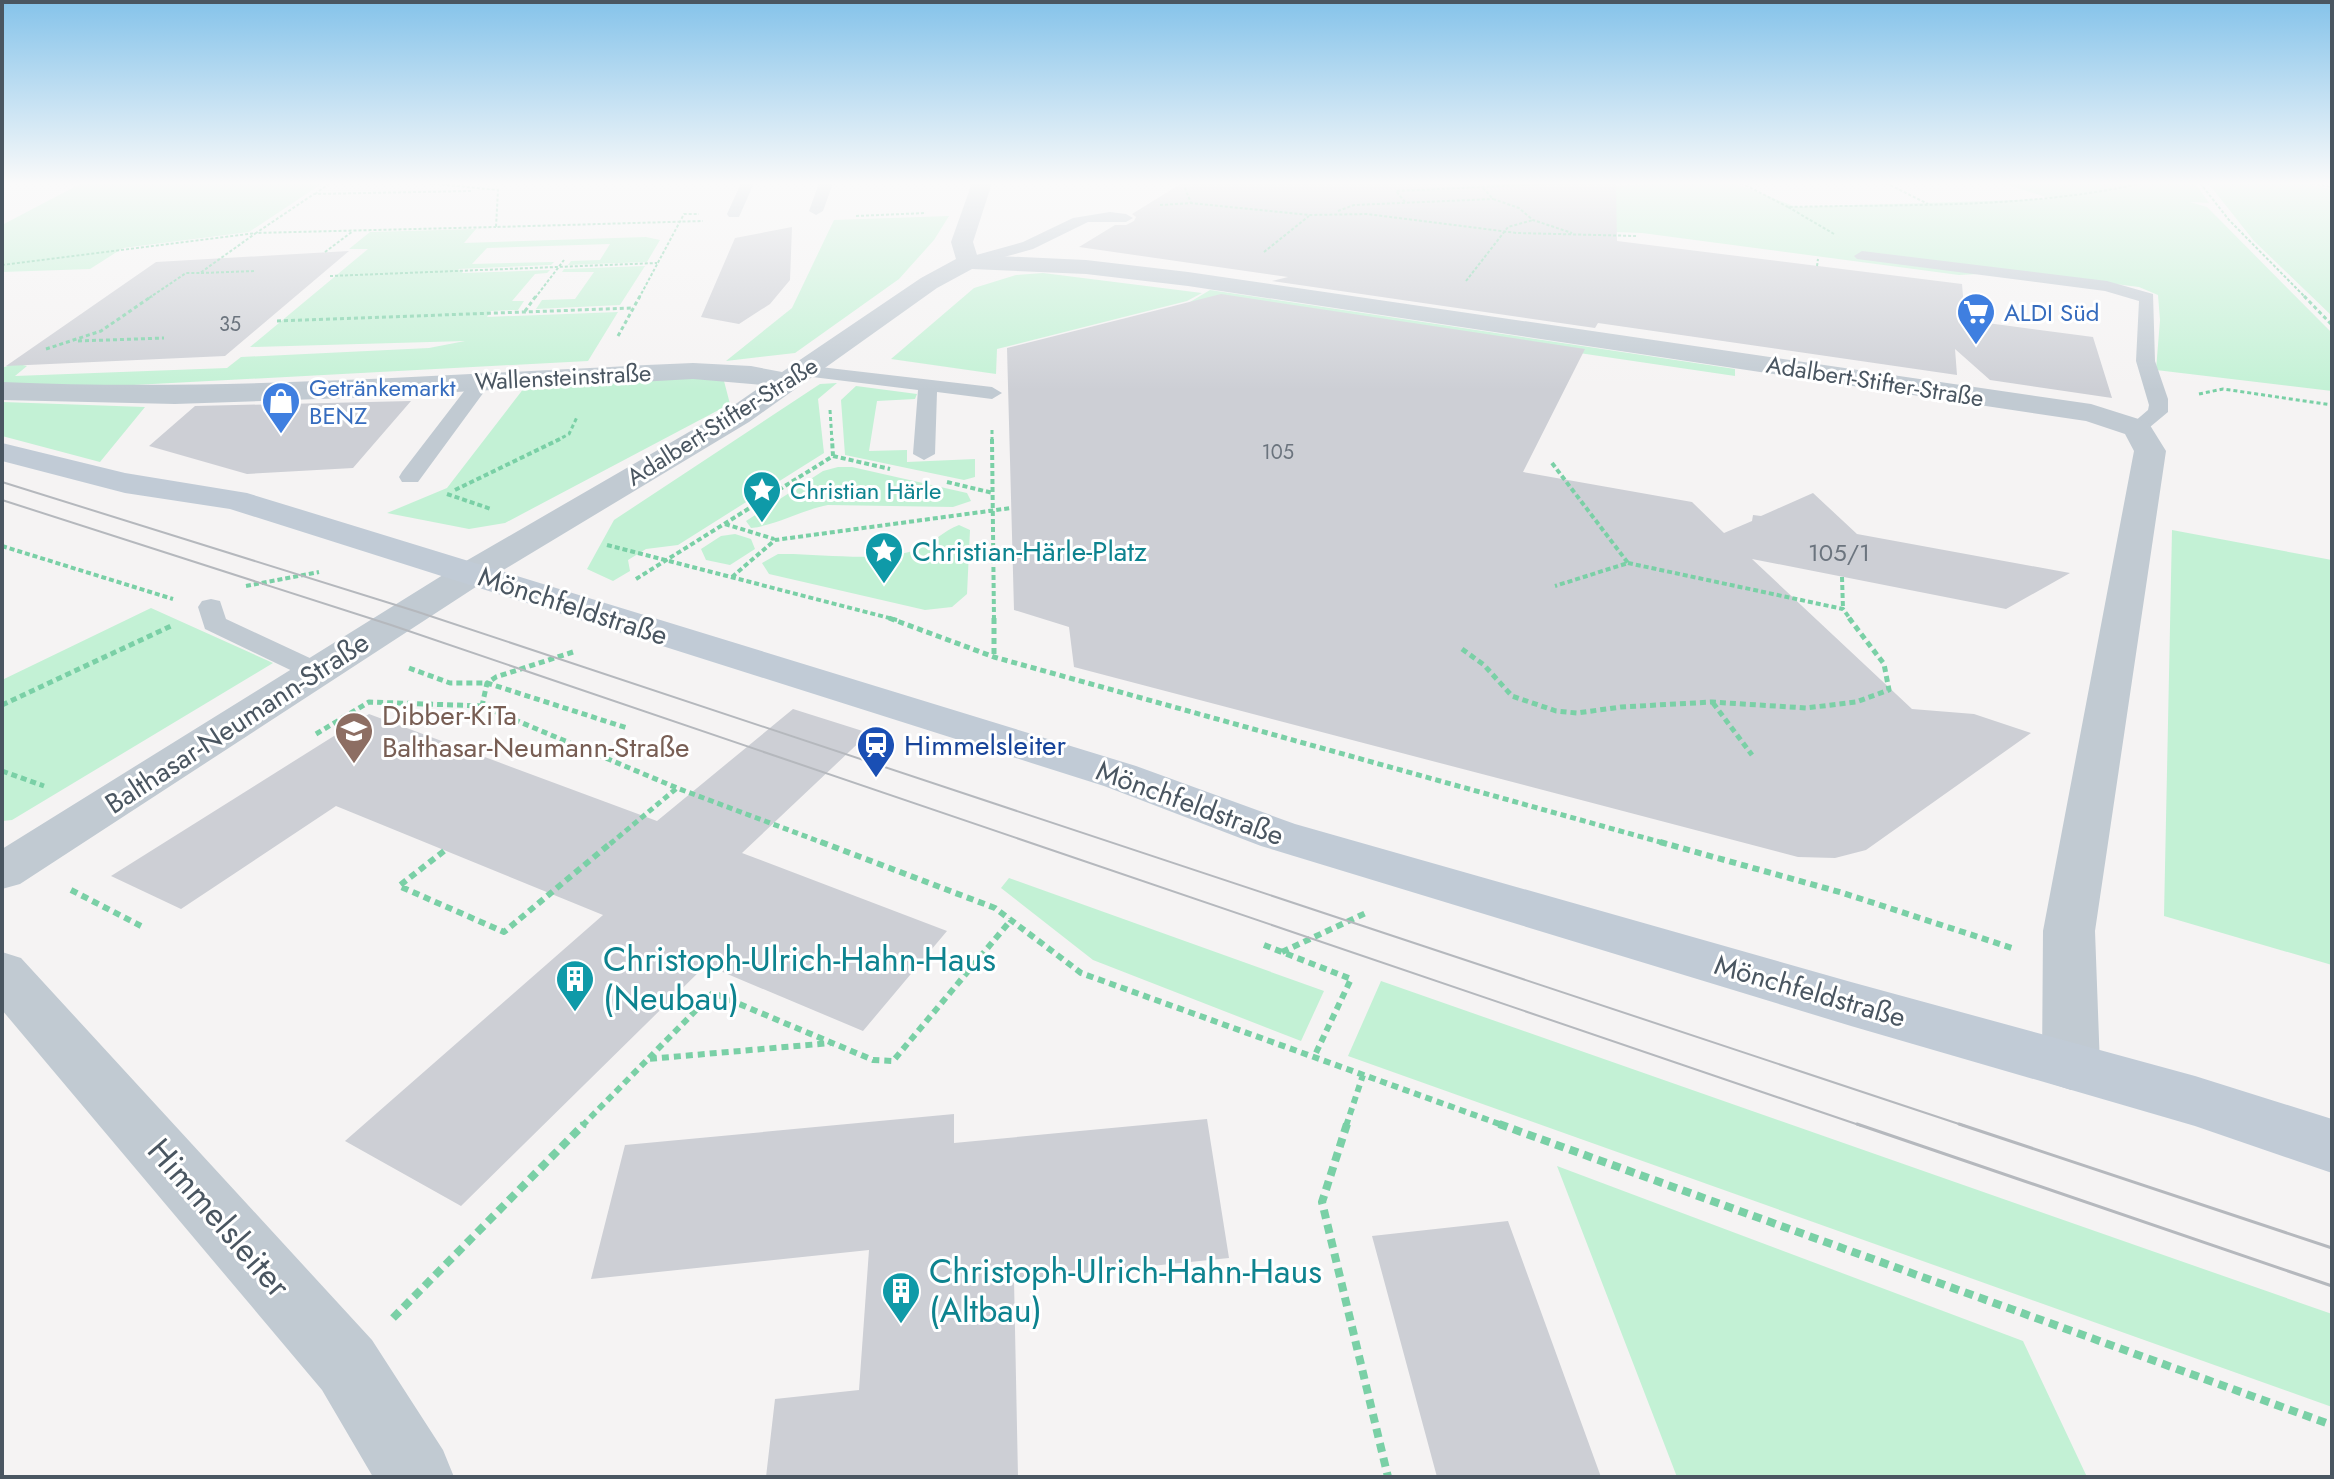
<svg xmlns="http://www.w3.org/2000/svg" width="2334" height="1479" viewBox="0 0 2334 1479" font-family="Jost,sans-serif">
<style>
.green{fill:#c3f1d5}
.building{fill:#cdcfd5}
.lines{fill:none;stroke-linecap:round;stroke-linejoin:round}
.path-far5{stroke:#7ad0a6;stroke-width:2;stroke-dasharray:3 2;stroke-linecap:butt}
.path-far4{stroke:#7ad0a6;stroke-width:3;stroke-dasharray:4 3;stroke-linecap:butt}
.path-far3{stroke:#7ad0a6;stroke-width:4;stroke-dasharray:5 3;stroke-linecap:butt}
.path-far2{stroke:#7ad0a6;stroke-width:5;stroke-dasharray:6 4;stroke-linecap:butt}
.path-far1{stroke:#7ad0a6;stroke-width:6;stroke-dasharray:7 5;stroke-linecap:butt}
.path{stroke:#7ad0a6;stroke-width:8;stroke-dasharray:9 6;stroke-linecap:butt}
.lane{fill:#c1cad2;fill-rule:evenodd}
.street{fill:#c1cad2;fill-rule:evenodd}
.secondary{fill:#c1cbd6;fill-rule:evenodd}
.tram-far1{stroke:#b5b8bd;stroke-width:2}
.tram{stroke:#b5b8bd;stroke-width:3}
.labels{text-anchor:middle;dominant-baseline:central;stroke-width:6;stroke-linejoin:round;paint-order:stroke}
.far-number-label{font-size:20px;fill:#6b747e}
.far-shop-label{font-size:24px;fill:#366cbe;stroke:#fff;text-anchor:start}
.far-street-label{font-size:24px;fill:#4a5661;stroke:#fff}
.far-culture-label{font-size:24px;fill:#0d838f;stroke:#fff;text-anchor:start}
.number-label{font-size:24px;fill:#6b747e}
.culture-label{font-size:28px;fill:#0d838f;stroke:#fff;text-anchor:start}
.street-label{font-size:28px;fill:#4a5661;stroke:#fff}
.education-label{font-size:28px;fill:#785e54;stroke:#fff;text-anchor:start}
.transit-label{font-size:28px;fill:#164399;stroke:#fff;text-anchor:start}
.near-culture-label{font-size:34px;fill:#0d838f;stroke:#fff;text-anchor:start}
.near-street-label{font-size:34px;fill:#4a5661;stroke:#fff}
</style>
<rect width="100%" height="100%" fill="#f5f3f3"/>
<path class="green" d="M82 183H323L249 232 123 248 90 269 2 272V225Z
M1682 183H1734L1796 207 2052 199 2002 183H2195L2209 203 2190 202 2207 207 2332 333V391L2156 370 2160 320 2158 295 2139 287 2018 272 1959 275 1642 233 1563 230 1502 190Z
M2208 183H2300L2332 189V316L2254 241Z
M949 216 934 240 899 279 795 353 726 361 792 308 834 220Z
M476 229 464 243 646 237 660 240 647 262 568 265 571 261 600 260 610 244 487 248 472 264 554 262 551 265 458 269 463 273 550 270 547 273 535 274 512 301H524L518 310 491 311 487 317 618 312 588 361 96 387 2 383V368L37 355 23 365 27 366 15 376 227 368 241 357 429 348 465 341 250 347 368 249H349L370 232Z
M645 266 620 305 536 309 542 300 575 299 594 272H562L564 269Z
M1043 273 1202 293 1187 301 997 349 996 374 891 359 974 288 1016 275Z
M1210 290 1735 369V376L1579 353 1496 350 1190 302Z
M696 378 724 381 730 404 505 523 469 529 387 513 447 488 524 388Z
M837 383 818 399 824 453 678 545 646 549 628 560 630 571 613 581 587 569 614 520 820 384Z
M856 386 917 394 915 399 877 401 869 451 907 450V462L975 459V477L964 480 845 455 841 400Z
M2 402 145 407 100 462 2 436Z
M838 467H852L967 493 971 501 953 507 828 505C801 510 778 525 751 528L746 521 823 471Z
M959 525 970 530 967 594 952 607 925 610 769 574 762 563 778 554C820 553 877 563 916 550 932 544 943 531 959 525Z
M2172 530 2332 560V965L2164 916Z
M735 534 751 539 755 549 730 565 706 560 701 549 721 536Z
M151 608 273 663 12 820 2 821V680Z
M1009 878 1324 991 1301 1041 1093 960 1001 888Z
M1381 981 2332 1314V1407L1348 1056Z
M1557 1166 2023 1341 2087 1477H1677Z"/>
<path class="building" d="M1182 183H1616L1617 241 1962 284 1965 320 2093 337 2112 398 1990 380 1955 349 1957 375 1598 323 1595 328 1272 281 1288 277 1079 247 1115 225H1126L1134 221 1136 217 1132 214Z
M792 227 790 280 770 304 739 324 701 317 735 238Z
M349 251 225 356 6 366 156 262Z
M1221 294 1585 349 1523 472 1692 502 1724 533 1752 521 1753 515 1761 516 1813 493 1857 534 2070 573 2006 609 1752 559 1912 709 1974 714 2031 733 1866 850 1835 858 1798 857 1074 667 1069 627 1014 610 1007 348Z
M411 401 353 468 247 474 149 446 195 406Z
M793 709 869 733 742 853 947 931 863 1031 706 965 461 1206 345 1141 603 915 336 806 181 909 111 876 369 714 657 821Z
M954 1114V1143L1207 1119 1229 1258 1014 1280 1018 1477H766L775 1399 859 1390 869 1250 591 1279 625 1145Z
M1508 1221 1601 1477H1437L1372 1236Z"/>
<g class="lines">
<path class="path-far5" d="M427 183 498 190 496 227 703 221
M1183 183 1191 203
M1741 183 1788 207
M1886 183 1928 204
M2200 183 2229 220 2306 298
M2307 183 2332 187
M1483 188 1493 199 1519 208 1533 220 1572 233
M315 194 330 183
M1405 202 1396 191 1568 183
M1160 205 1191 203 1310 215 1367 214 1517 233 1636 236
M1338 211 1354 205 1493 199
M856 216 926 213
M1834 234 1788 207C1906 204 2028 209 2143 183
M325 252 353 231
M1264 252 1309 216
M2 265 256 233 314 194 471 191
M1817 266 1818 259
M201 273 256 271
M330 276 657 263
M1466 281 1508 227 1533 220
M149 298 186 273H200L256 233 496 227
M535 298 564 260
M639 298 684 214H699"/>
<path class="path-far4" d="M2304 296 2332 325
M525 311 536 296
M277 321 633 308
M618 336 640 296
M78 341 164 338
M46 349 101 331 152 296
M2199 394 2223 389 2332 405
M830 410 832 441
M992 430V441
M556 441 569 434 577 417"/>
<path class="path-far3" d="M992 439 994 620
M833 456 890 469
M1552 463 1628 563 1555 586
M947 482 993 493
M455 490 560 439
M447 494 491 509
M725 524 774 539
M607 545 897 620
M2 546 173 599
M1628 563 1843 609 1851 620
M732 577 775 540 1011 508
M1842 577 1843 609
M636 579 833 456 832 439
M246 586 319 572"/>
<path class="path-far2" d="M889 618 994 657 1667 844
M994 618V657
M1462 649 1484 665 1512 696 1556 711 1577 713 1621 707 1712 702 1806 708 1856 702 1889 690 1884 664 1849 618
M573 652 496 677 487 683 482 706 677 788 826 844
M409 668 450 683H487L627 728
M1713 703 1752 755
M2 705 173 625
M316 734 369 702 482 706
M2 771 44 786
M610 844 677 788"/>
<path class="path-far1" d="M821 842 995 908 1081 973 1505 1126
M1660 842 1843 893 2012 948
M444 851 399 886 504 932 612 842
M71 890 141 926
M1264 945 1351 979 1314 1057
M1282 952 1368 912
M649 1058 713 993 873 1060 893 1061 1011 920
M582 1126 648 1059 831 1043
M1346 1126 1363 1075"/>
<path class="path" d="M1347 1124 1322 1202 1388 1477
M1499 1124 2332 1425
M393 1318 584 1124"/>
<path class="lane" d="M741 183H754L739 217H729L727 214Z
M819 183H833L823 211 816 215 809 211Z
M1110 212 1126 214 1133 218 1126 222H1088L1033 249 968 267 960 262 962 259 1023 242 1073 218Z
M1862 251 2107 281 2153 294 2155 361 2168 399V412L2144 432 2137 434 2127 428 2148 410 2149 405 2136 361 2139 301 2105 291 1857 259 1854 256Z
M803 365 992 387 1002 393 992 399 937 392 935 454 924 460 913 454 918 390 796 375 794 371 796 367Z
M482 375 492 381 418 482H402L399 477 402 472 475 377Z
M211 599 220 601 226 619 327 666 331 672 327 678 317 680 307 678 205 629 198 607 202 601Z"/>
<path class="street" d="M972 183H992L973 242 977 255 1086 260 1188 272 2091 404 2148 422 2166 451 2095 931 2100 1066 2092 1083 2071 1090 2050 1083 2042 1066 2043 931 2134 451 2125 434 2086 421 1188 286 1086 274 972 269 937 288 749 422 485 581 20 884 2 889V849L459 565 727 410 763 385 693 379 348 398 175 404 2 400V382C233 392 462 373 693 363L751 366 782 372 921 278 956 259 951 242Z
M2 952 21 958 372 1340 443 1450 454 1477H373L322 1390 2 1010Z"/>
<path class="secondary" d="M2 443 125 473 247 493 1136 766 1295 824 1851 982 2195 1076 2332 1119V1173L2195 1126 1851 1026 1261 846 1104 786 230 509 125 493 2 461Z"/>
<path class="tram-far1" d="M2 482 415 611 1965 1126
M2 500 391 625 1862 1126"/>
<path class="tram" d="M1857 1124 2332 1286
M1959 1124 2332 1248"/>
</g>
<linearGradient id="sky" x2="0" y2="1"><stop stop-color="#85c3ea"/><stop offset="0.47" stop-color="#fafafa"/><stop offset="1" stop-color="#fafafa" stop-opacity="0"/></linearGradient>
<rect width="2334" height="390" fill="url(#sky)"/>
<defs>
<g id="supermarket-pin" transform="scale(2)"><path d="M0 17L-7.5 6A9.5 9.5 0 1 1 7.5 6Z" fill="#3f7fe0" stroke="#fff"/><path d="M-6-5.5h2.5l.6 2H6L4.5 2H-2.5L-4.4-4H-6ZM-1.5 3.2a1.3 1.3 0 1 0 .1 0ZM3 3.2a1.3 1.3 0 1 0 .1 0Z" fill="#fff"/></g>
<g id="shop-pin" transform="scale(2)"><path d="M0 17L-7.5 6A9.5 9.5 0 1 1 7.5 6Z" fill="#3f7fe0" stroke="#fff"/><path d="M-5-2.5h2.3a2.7 3.5 0 0 1 5.4 0H5L5.5 6h-11ZM-1.5-2.5h3a1.5 2.3 0 0 0-3 0Z" fill="#fff"/></g>
<g id="sight-pin" transform="scale(2)"><path d="M0 17L-7.5 6A9.5 9.5 0 1 1 7.5 6Z" fill="#0f9aa8" stroke="#fff"/><path d="M0-6L1.8-2.2L6-1.7L2.9 1.2L3.7 5.4L0 3.3L-3.7 5.4L-2.9 1.2L-6-1.7L-1.8-2.2Z" fill="#fff"/></g>
<g id="school-pin" transform="scale(2)"><path d="M0 17L-7.5 6A9.5 9.5 0 1 1 7.5 6Z" fill="#8d6e63" stroke="#fff"/><path d="M0-5L7-2L0 1L-7-2ZM-4 1L0 2.5L4 1V4Q0 6-4 4Z" fill="#fff"/></g>
<g id="station-pin" transform="scale(2)"><path d="M0 17L-7.5 6A9.5 9.5 0 1 1 7.5 6Z" fill="#1a4fb4" stroke="#fff"/><path d="M-3-6H3Q5-6 5-4V2Q5 4 3 4L4.5 6H3L1.5 4h-3L-3 6H-4.5L-3 4Q-5 4-5 2V-4Q-5-6-3-6ZM-3.5-4v3h7v-3ZM-3.5 1v1.5H-2V1ZM2 1v1.5H3.5V1Z" fill="#fff"/></g>
<g id="building-pin" transform="scale(2)"><path d="M0 17L-7.5 6A9.5 9.5 0 1 1 7.5 6Z" fill="#0f9aa8" stroke="#fff"/><path d="M-4-6H4V6H1V3H-1V6H-4ZM-2.5-4.3h1.7v1.8h-1.7ZM.8-4.3h1.7v1.8H.8ZM-2.5-1h1.7V.8h-1.7ZM.8-1h1.7V.8H.8Z" fill="#fff"/></g>
</defs>
<g fill-rule="evenodd">
<use href="#supermarket-pin" x="1976" y="312"/>
<use href="#shop-pin" x="281" y="401"/>
<use href="#sight-pin" x="762" y="490"/>
<use href="#sight-pin" x="884" y="551"/>
<use href="#school-pin" x="354" y="731"/>
<use href="#station-pin" x="876" y="745"/>
<use href="#building-pin" x="575" y="979"/>
<use href="#building-pin" x="901" y="1291"/>
</g>
<g class="labels">
<g class="far-number-label">
<text x="230" y="324">35</text>
<text x="1278" y="452">105</text>
</g>
<g class="far-shop-label">
<text x="2004" y="312">ALDI Süd</text>
<text x="309" y="387">Getränkemarkt<tspan x="309" dy="28">BENZ</tspan></text>
</g>
<g class="far-street-label">
<text transform="translate(563 377) rotate(-3)">Wallensteinstraße</text>
<text transform="translate(1875 381) rotate(9)">Adalbert-Stifter-Straße</text>
<text transform="translate(722 421) rotate(-32)">Adalbert-Stifter-Straße</text>
</g>
<g class="far-culture-label">
<text x="790" y="490">Christian Härle</text>
</g>
<g class="number-label">
<text x="1839" y="552">105/1</text>
</g>
<g class="culture-label">
<text x="912" y="551">Christian-Härle-Platz</text>
</g>
<g class="street-label">
<text transform="translate(573 606) rotate(18)">Mönchfeldstraße</text>
<text transform="translate(237 723) rotate(-33)">Balthasar-Neumann-Straße</text>
<text transform="translate(1190 803) rotate(20)">Mönchfeldstraße</text>
<text transform="translate(1810 991) rotate(16)">Mönchfeldstraße</text>
</g>
<g class="education-label">
<text x="382" y="715">Dibber-KiTa<tspan x="382" dy="32">Balthasar-Neumann-Straße</tspan></text>
</g>
<g class="transit-label">
<text x="904" y="745">Himmelsleiter</text>
</g>
<g class="near-culture-label">
<text x="603" y="959">Christoph-Ulrich-Hahn-Haus<tspan x="603" dy="39">(Neubau)</tspan></text>
<text x="929" y="1271">Christoph-Ulrich-Hahn-Haus<tspan x="929" dy="39">(Altbau)</tspan></text>
</g>
<g class="near-street-label">
<text transform="translate(219 1218) rotate(49)">Himmelsleiter</text>
</g>
</g>
<rect width="2334" height="1479" fill="none" stroke="#4a5661" stroke-width="8"/>
</svg>
